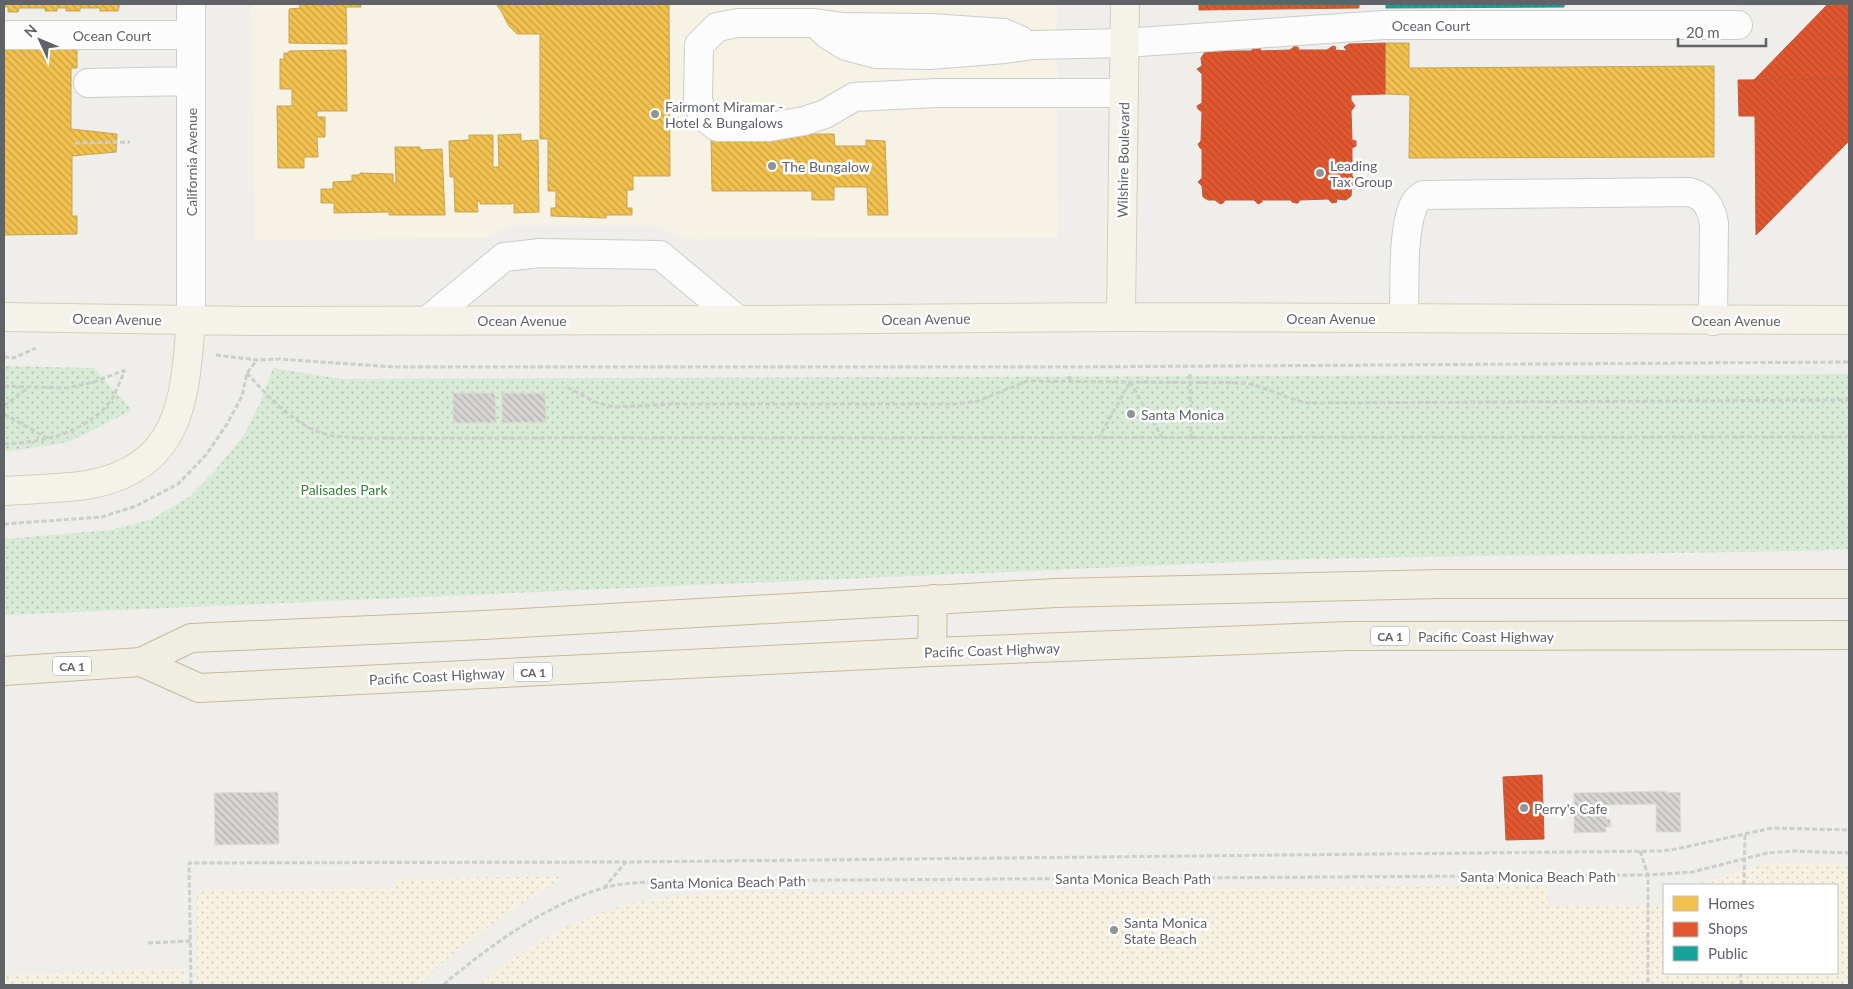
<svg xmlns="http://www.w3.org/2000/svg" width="1853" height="989" viewBox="0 0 1853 989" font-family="Lato,sans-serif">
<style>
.commercial{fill:#f7f3e4}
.grass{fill:url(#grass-dots)}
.sand{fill:url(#sand-dots)}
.homes{fill:url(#homes-back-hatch);stroke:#c6a556}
.shops{fill:url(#shops-back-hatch);stroke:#bc5b3f}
.public{fill:url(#public-back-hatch);stroke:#2d908a}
.building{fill:url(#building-back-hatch);stroke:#deddd9}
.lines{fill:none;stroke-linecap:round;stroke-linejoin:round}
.minor-casing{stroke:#cbcccc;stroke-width:30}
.major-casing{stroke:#d7ceb8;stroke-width:30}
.highway-casing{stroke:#c8b996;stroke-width:30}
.path{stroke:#cacfcc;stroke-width:3;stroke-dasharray:5 2.5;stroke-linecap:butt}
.minor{stroke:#fdfcfc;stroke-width:28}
.major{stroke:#f4f2e9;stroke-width:28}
.highway{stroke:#f0ede3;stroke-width:28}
.path-bridge{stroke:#cacfcc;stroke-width:3;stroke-dasharray:5 2.5;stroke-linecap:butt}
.poi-dot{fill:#919496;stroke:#fff;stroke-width:2}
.labels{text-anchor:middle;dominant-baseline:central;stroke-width:5;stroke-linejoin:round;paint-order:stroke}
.shield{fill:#fff;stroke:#8f9295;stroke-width:1}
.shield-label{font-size:12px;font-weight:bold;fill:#5f6368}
.street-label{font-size:14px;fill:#5f6368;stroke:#fff}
.poi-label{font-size:14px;fill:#5f6368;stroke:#fff;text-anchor:start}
.park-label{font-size:14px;fill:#348238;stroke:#fff}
</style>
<defs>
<pattern id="grass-dots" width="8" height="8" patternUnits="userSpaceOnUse" patternTransform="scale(1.25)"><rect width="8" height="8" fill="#d8ebd6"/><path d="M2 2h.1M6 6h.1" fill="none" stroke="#b2c2b1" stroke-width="1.8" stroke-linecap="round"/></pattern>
<pattern id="sand-dots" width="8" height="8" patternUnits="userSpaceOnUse" patternTransform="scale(1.25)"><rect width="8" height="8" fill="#f6f1e1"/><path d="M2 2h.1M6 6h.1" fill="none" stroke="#d5d1c4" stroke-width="1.8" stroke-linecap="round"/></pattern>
<pattern id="homes-back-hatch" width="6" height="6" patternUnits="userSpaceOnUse" patternTransform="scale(1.25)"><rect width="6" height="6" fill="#f2c14e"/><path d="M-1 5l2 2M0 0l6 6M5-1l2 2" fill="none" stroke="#c7a045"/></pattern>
<pattern id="shops-back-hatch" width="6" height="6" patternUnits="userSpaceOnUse" patternTransform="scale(1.25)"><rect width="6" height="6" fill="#e4572e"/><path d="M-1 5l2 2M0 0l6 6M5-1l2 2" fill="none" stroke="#bc4c2b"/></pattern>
<pattern id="public-back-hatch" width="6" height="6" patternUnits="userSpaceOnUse" patternTransform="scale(1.25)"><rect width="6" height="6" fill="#17a398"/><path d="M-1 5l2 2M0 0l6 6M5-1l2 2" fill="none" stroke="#188880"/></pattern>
<pattern id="building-back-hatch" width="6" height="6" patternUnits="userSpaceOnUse" patternTransform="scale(1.25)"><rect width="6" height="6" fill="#d6d5d3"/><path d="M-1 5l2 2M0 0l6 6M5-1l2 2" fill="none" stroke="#b1b0af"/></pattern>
</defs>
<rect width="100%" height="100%" fill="#efeeea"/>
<path class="commercial" d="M251 4H1057L1058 238 687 239 652 225H512L485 238 255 240Z"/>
<path class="grass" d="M4 366 94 368 132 410 69 442 4 452Z
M273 368 340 379 1849 374V550L1307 559 4 615V539L110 530 152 519 189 497 213 473 244 435 260 403Z"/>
<path class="sand" d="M1779 863 1849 865V985H479C519 950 577 917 629 904 661 896 695 895 728 892L1547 886 1548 906 1664 905V973H1837V885H1680L1701 883 1754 866Z
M565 876C515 909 461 941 420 985H197V890L396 888V879Z
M186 968V985H4V975Z"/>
<path class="homes" d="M4 4H119V8L118 11H100V8H80V11H66V8H57V11H45V8H19L18 12H8V7H4Z
M293 4H361V7H346L347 44 289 43V9L300 8V5Z
M496 4H669L670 176H633V190H627V208H632V215H606V218L551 216V208H556V191H548V139H540V34H517L509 26 500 9Z
M1385 43H1409V68L1714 66V157L1409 158 1410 95 1385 94Z
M77 48V68H71V129L117 134 116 152 72 156V216H77V234L4 235V49Z
M346 50 347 111H317V117H325V137H317L318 157H304V168H278L277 106H292V89H280V59H284V53H289V51Z
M521 134V141L538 140 539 212 514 213V202L512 204H480V201L477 202 478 212H455L454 177H450L449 141 469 140V135H493V167H499L498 135Z
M834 134 835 146H866V140L885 141 888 215H868L867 187H834V200H812V191H712L711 135Z
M395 147H420V150L442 149 445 215H389V212L334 213V203H321V189H333V182L352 181V175H360V173L393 174V183H396Z"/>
<path class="shops" d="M1199 4H1359V8L1199 10Z
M1828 4H1849V79L1754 80Z
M1385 43V94L1351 95V100L1355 106 1351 111 1352 140 1356 141V146L1352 148V176L1356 181 1352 186 1351 196 1346 200 1336 199 1337 202 1332 203 1328 199 1300 200 1298 203H1296L1292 202 1291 200H1262V202L1258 204 1254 200H1225L1223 203 1220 204 1215 200H1208L1203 197 1202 186 1198 182 1202 178V149L1200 148 1198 144 1201 141 1202 112 1198 109 1197 106 1202 103V74L1197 69 1202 66 1201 58 1205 52 1214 51 1218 47H1222L1224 51H1251L1256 46 1260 47 1261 51 1290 50 1295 46 1299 48 1298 50H1327L1333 46 1336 47 1335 50 1347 51 1344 47 1349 44Z
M1849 79V141L1756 235 1755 116H1739L1738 80Z
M1542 775 1544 839 1506 840 1503 777Z"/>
<path class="public" d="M1386 4H1564V7L1386 8Z"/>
<path class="building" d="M1739 4H1818V5H1739Z
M453 393H495L496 423H453Z
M502 393H545L546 422 502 423Z
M1667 791V793L1680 792 1681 832H1656V804L1606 805V819H1610L1611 827H1606V832L1574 833V793Z
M278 792 279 844 215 845 214 793Z"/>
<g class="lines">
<g class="minor-casing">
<path id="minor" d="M191 4V320
M815 23 828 35 846 46 876 54 930 55 1005 49 1033 45 1125 43 1383 25H1738
M4 35H191
M1020 40 1004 33 930 28 842 27 815 23H738L717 27 699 45 698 99 702 115 717 127H769L804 121 825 114 854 97 937 93H1124
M88 83 191 81
M1404 318C1405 289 1402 232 1413 207 1415 201 1418 199 1423 195L1690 192C1706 197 1711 208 1714 223L1713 321
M428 320 504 257 540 253 660 255 738 320"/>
</g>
<g class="major-casing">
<path id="major" d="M4 317 248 321 760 320 1121 317 1849 320
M1121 317 1125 4
M4 491C31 489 60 489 87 485 181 468 185 400 191 320"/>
</g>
<g class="highway-casing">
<path id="highway" d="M932 652 933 599
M141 662 199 688 932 652 1349 636 1849 635
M4 671 141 662 191 638 484 625 1056 593 1440 584H1849"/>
</g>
<path class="path" d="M75 143 130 142
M216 355 257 360 279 359 394 367H1070L1849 362
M4 357 14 358 36 348
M247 373C268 397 300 431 334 436 342 437 350 437 358 438L1849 437
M1190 374 1191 439
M1070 381V373
M1130 382 1163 439
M4 386 67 388 94 382 125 370
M567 387 595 402 614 407 673 404H955L978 401 1027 381 1245 383C1267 387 1286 399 1308 403L1849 400
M4 406 29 387
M4 414 47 438
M1098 439 1130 382
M4 444C42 443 89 432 112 399 117 390 121 379 125 370
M4 524 102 517 136 506 178 484 206 455 227 424 242 396 247 373 257 360
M1744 885 1745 833
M604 888 626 862 1661 851 1676 849 1772 828 1849 830
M148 943 190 941
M191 985 189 863 625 862
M444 985C451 977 462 970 470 963 510 932 554 903 603 888 626 881 665 882 690 881L1648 875 1692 872 1767 853 1794 851 1849 853
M1741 985V973"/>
<use href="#minor" class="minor"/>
<use href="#major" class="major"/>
<use href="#highway" class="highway"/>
<path class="path-bridge" d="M1640 851 1648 875V985"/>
</g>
<g class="poi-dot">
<circle cx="655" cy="114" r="5"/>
<circle cx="772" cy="166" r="5"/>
<circle cx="1320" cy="173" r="5"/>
<circle cx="1131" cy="414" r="5"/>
<circle cx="1524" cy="808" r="5"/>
<circle cx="1114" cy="930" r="5"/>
</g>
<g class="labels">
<g class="shield">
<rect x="1371" y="626.5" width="38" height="19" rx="4"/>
<rect x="53" y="656.5" width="38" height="19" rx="4"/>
<rect x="514" y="662.5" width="38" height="19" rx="4"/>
</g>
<g class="shield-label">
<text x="1390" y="636">CA 1</text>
<text x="72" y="666">CA 1</text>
<text x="533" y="672">CA 1</text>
</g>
<g class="street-label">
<text x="1431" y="25">Ocean Court</text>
<text x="112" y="35">Ocean Court</text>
<text transform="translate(1123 160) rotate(-89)">Wilshire Boulevard</text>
<text transform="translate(191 162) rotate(-90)">California Avenue</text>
<text x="1331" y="318">Ocean Avenue</text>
<text transform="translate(117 319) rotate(1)">Ocean Avenue</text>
<text transform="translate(926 319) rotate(-1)">Ocean Avenue</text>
<text x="522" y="320">Ocean Avenue</text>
<text x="1736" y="320">Ocean Avenue</text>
<text x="1486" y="636">Pacific Coast Highway</text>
<text transform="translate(992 650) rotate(-2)">Pacific Coast Highway</text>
<text transform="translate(437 676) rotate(-3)">Pacific Coast Highway</text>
<text x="1538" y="876">Santa Monica Beach Path</text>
<text x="1133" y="878">Santa Monica Beach Path</text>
<text transform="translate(728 882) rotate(-1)">Santa Monica Beach Path</text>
</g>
<g class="poi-label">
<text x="665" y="106">Fairmont Miramar -<tspan x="665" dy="16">Hotel &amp; Bungalows</tspan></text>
<text x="1330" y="165">Leading<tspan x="1330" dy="16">Tax Group</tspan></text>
<text x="782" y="166">The Bungalow</text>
<text x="1141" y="414">Santa Monica</text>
<text x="1534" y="808">Perry's Cafe</text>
<text x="1124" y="922">Santa Monica<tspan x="1124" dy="16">State Beach</tspan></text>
</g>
<g class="park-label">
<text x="344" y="489">Palisades Park</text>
</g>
</g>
<rect width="1853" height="989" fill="none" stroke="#5f6368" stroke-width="10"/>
<rect x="1663" y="884" width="175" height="90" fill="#ffffff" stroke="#bfc1c3"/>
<rect x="1673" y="896" width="25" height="15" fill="#f2c14e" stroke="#bfc1c3"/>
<text x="1708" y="909" font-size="15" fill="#5f6368">Homes</text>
<rect x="1673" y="922" width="25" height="15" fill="#e4572e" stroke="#bfc1c3"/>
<text x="1708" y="934" font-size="15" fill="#5f6368">Shops</text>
<rect x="1673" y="946" width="25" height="15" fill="#17a398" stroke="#bfc1c3"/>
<text x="1708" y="959" font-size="15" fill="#5f6368">Public</text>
<g transform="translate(40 40) rotate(314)" stroke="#ffffff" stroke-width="4" paint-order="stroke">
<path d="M0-4L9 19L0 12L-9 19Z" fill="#5f6368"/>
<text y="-8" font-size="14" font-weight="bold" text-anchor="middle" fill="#5f6368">N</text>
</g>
<path d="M1678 38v8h88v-8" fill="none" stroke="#5f6368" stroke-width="2.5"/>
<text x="1686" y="38" font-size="15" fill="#5f6368" stroke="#ffffff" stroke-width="4" paint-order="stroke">20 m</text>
</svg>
